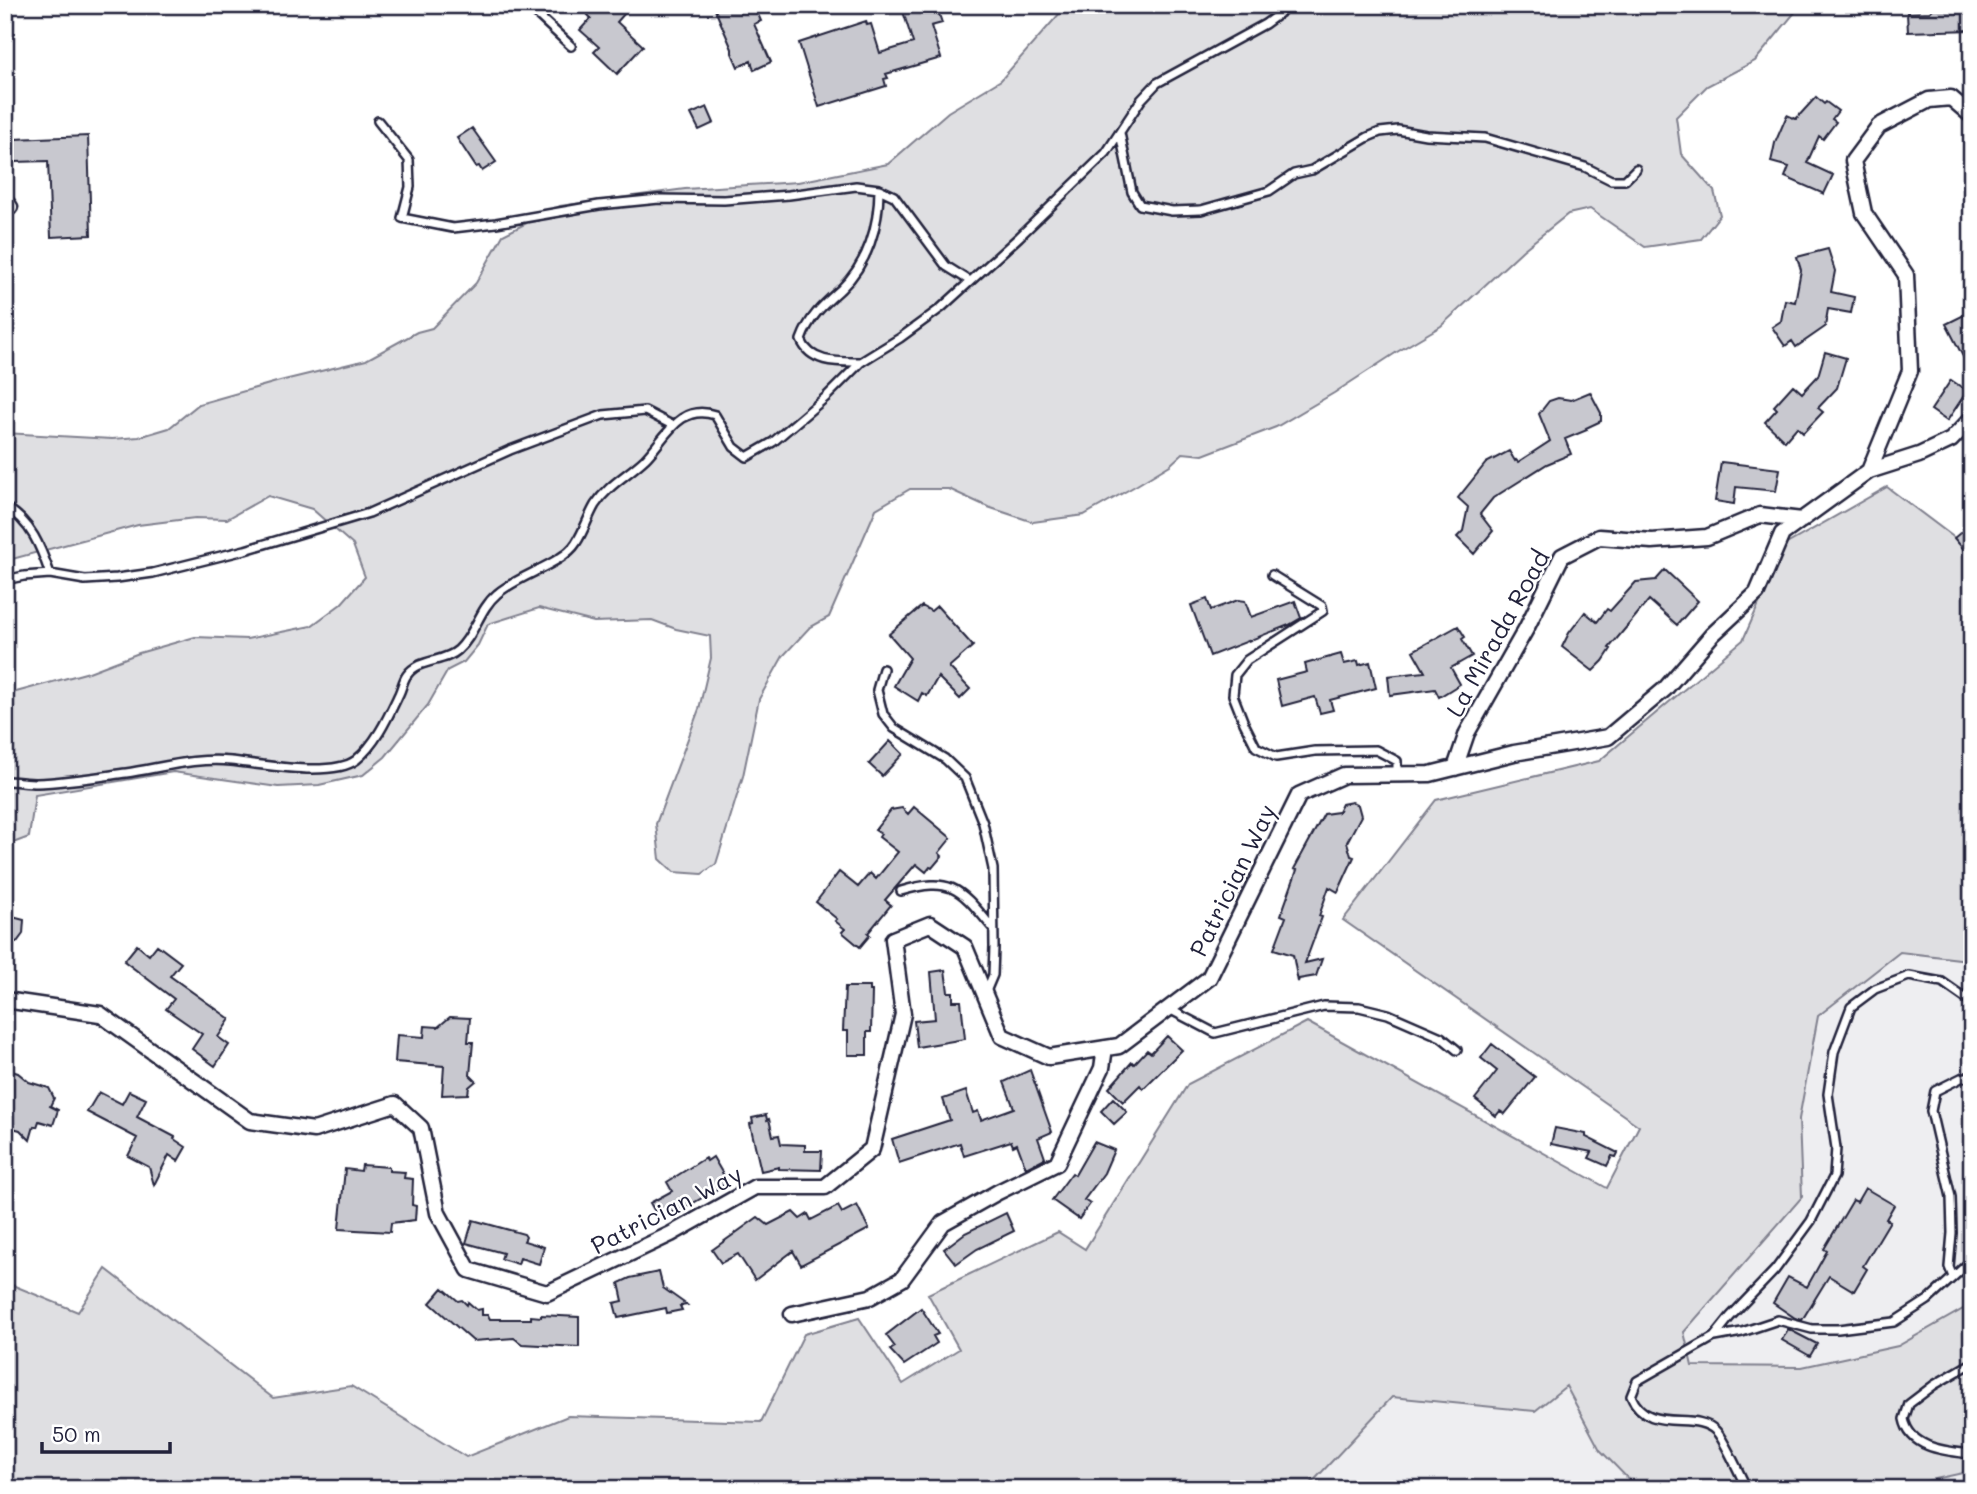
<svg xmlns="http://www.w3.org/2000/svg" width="1977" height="1494" viewBox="0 0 1977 1494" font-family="Mali,sans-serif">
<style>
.built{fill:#eeeef1}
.green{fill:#dfdfe2;stroke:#80808e;stroke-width:2}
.building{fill:#c8c8cf;stroke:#22223b;stroke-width:2}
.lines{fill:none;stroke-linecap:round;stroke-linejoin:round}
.service-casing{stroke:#22223b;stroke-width:12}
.minor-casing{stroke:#22223b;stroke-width:19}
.service{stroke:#fff;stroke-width:7}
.minor{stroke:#fff;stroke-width:14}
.labels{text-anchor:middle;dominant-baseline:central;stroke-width:5;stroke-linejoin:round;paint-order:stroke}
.street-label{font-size:24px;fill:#22223b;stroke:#fff}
</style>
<rect width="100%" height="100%" fill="#fff"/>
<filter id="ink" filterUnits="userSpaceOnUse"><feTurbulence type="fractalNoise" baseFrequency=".0143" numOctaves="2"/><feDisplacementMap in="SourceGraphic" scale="14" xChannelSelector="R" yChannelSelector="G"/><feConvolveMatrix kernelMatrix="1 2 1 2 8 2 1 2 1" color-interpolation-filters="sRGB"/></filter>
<g filter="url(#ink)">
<path class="built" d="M1900 952 1969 960 1972 966V1304L1898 1346 1802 1367 1692 1366 1684 1332 1801 1197 1799 1119 1817 1016Z
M1567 1386 1600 1450 1638 1489H1306L1392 1397 1535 1411Z
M1972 1471V1489H1890Z"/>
<path class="green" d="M1067 5H1801L1755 61 1707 86 1676 117 1681 154 1714 191 1720 215 1701 239 1645 247 1590 209 1568 214 1523 250 1441 326 1397 352 1334 393 1276 427 1203 455 1183 453 1170 465 1137 485 1084 515 1033 522 988 507 949 489H910L876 509 829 617 809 628 783 656 759 699 743 776 716 864 702 874 674 872 660 859 656 824 699 709 711 658 710 636 676 629 652 620 594 622 539 608 488 624 478 645 464 662 448 670 428 705 385 757 363 775 319 785 278 787 173 772 35 795 29 837 5 846V695L89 672 139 653 195 637 247 639 311 626 341 604 365 577 353 545 312 509 268 496 227 519 195 518 138 525 5 561V433L112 439 139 437 169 428 199 404 280 381 366 360 417 332 432 328 476 283 503 235 560 206 685 189 798 182 888 164 948 112 1001 80Z
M1887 487 1972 551V966L1968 960 1900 952 1818 1016 1799 1119 1802 1197 1684 1332 1692 1366 1802 1367 1898 1346 1972 1304V1471L1890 1489H1638L1600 1450 1566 1386 1535 1411 1392 1397 1306 1489H5V1282L78 1312 106 1269 273 1398 351 1386 466 1457 568 1416 761 1422 804 1334 859 1318 903 1384 959 1349 928 1294 1058 1232 1085 1249 1188 1084 1307 1022 1607 1188 1639 1126 1343 920 1436 800 1599 761 1743 640 1785 545Z"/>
<path class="building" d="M578 5H617L625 13 617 22 643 46 617 74 594 52 599 47 580 30 591 18Z
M713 5H754L761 21 754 24 771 62 754 70 751 61 738 67 732 53V49Z
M901 5H936L942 23 931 26 941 58 886 74 888 78 884 79 886 86 819 107 799 43 866 21 867 25 871 24 880 53 913 43Z
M1945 5H1972V30L1908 32 1907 13 1930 12 1935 6Z
M1816 97 1824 104 1826 102 1838 111 1832 119 1836 122 1823 139 1819 136 1807 163 1833 175 1824 194 1785 177 1789 167 1771 162 1775 143 1787 115 1796 119Z
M707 107 714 123 699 130 691 114Z
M472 128 496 162 482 171 479 166 476 167 457 138Z
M88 136 91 235 51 237 48 161 15 162 14 139Z
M1828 249 1835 271 1831 292 1854 297 1851 313 1828 309 1825 327 1796 347 1792 341 1785 346 1772 327 1781 321 1785 300 1795 302 1801 270 1797 257Z
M1972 311V374L1946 324Z
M1825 352 1846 358 1837 388 1818 408 1823 412 1803 433 1797 427 1785 441 1765 422 1777 409 1774 406 1793 385 1802 393 1818 376Z
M1951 380 1967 391 1947 421 1931 410Z
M1590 392 1601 413V421L1586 428 1587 430 1565 439 1571 454 1547 464 1493 498 1480 514 1493 531 1474 554 1457 537 1463 531 1468 507 1458 498 1486 463 1509 451 1515 461 1516 460 1518 462 1550 441 1539 414 1549 401 1558 398 1571 400Z
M1721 462 1780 469 1776 491 1736 487 1734 504 1715 501Z
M1972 523V559L1954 538Z
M1665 570 1698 601 1677 625 1649 600 1609 648 1611 649 1603 661 1593 671 1562 647 1569 633 1585 612 1597 622 1607 609 1610 611 1636 582 1656 580Z
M1207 599 1211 610 1238 600 1245 601 1251 617 1295 601 1301 618 1289 625 1210 656 1191 605Z
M922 606 931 611 937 606 973 646 949 667 970 689 960 699 938 677 927 696 922 693 918 701 894 686 910 658 889 634Z
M1458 626 1465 637 1462 639 1472 656 1451 668 1460 684 1439 697 1435 689 1390 695 1388 676 1425 672 1413 651Z
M1341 654 1344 664 1358 661 1359 665 1370 662 1376 688 1330 700 1333 710 1320 713 1315 697 1282 706 1276 680 1307 672 1305 664Z
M890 741 903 754 882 776 869 764Z
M1352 802 1358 805 1361 816 1347 842 1351 856 1354 857 1338 892 1329 887 1319 916 1322 917 1305 963 1322 959 1316 976 1299 979 1298 982 1293 955 1274 949 1286 917 1281 915 1297 870 1294 869 1324 814 1338 812 1342 804Z
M914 807 951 838 939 853 942 856 932 868 930 867 926 872 916 864 885 900 891 905 868 933 870 935 860 947 842 932 845 929 835 921 837 919 816 902 839 872 858 887 870 873 876 879 898 852 879 837 881 834 875 830 891 810 902 808 908 814Z
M5 915 24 920 23 934 17 942 5 939Z
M137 945 149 955 157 945 181 963 170 976 230 1019 218 1037 229 1045 215 1066 192 1049 202 1034 166 1009 174 999 124 961Z
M945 970 948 992H953V1001H961L965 1039 917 1047 914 1021 935 1019 931 972Z
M845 987H870V991H872L871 1032H867V1055H848V1031H843Z
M450 1017 470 1018 468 1042H473L470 1075 476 1081 469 1087 468 1094 442 1095 444 1066 395 1062 397 1035 424 1037 425 1026 438 1027Z
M1167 1036 1182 1050 1143 1089 1140 1085 1123 1102 1109 1088 1132 1062 1134 1064 1147 1050 1151 1053Z
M1492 1044 1535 1077 1505 1114 1500 1111 1496 1116 1475 1099 1497 1071 1481 1058Z
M5 1069 18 1073 29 1082 49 1088 54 1098 50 1106 58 1110 53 1125 39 1121 37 1127 34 1126 30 1140 20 1130 5 1126Z
M1030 1070 1052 1132 1038 1138 1045 1158 1026 1168 1017 1144 1013 1146 1011 1141 964 1156 960 1143 899 1163 892 1139 950 1120 943 1099 966 1091 973 1113 978 1111 981 1120 1014 1108 1004 1082Z
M129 1091 146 1099 137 1117 175 1137 174 1139 186 1147 178 1161 169 1155 154 1185 149 1167 128 1156 137 1138 87 1112 99 1092 122 1104Z
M1113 1098 1127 1112 1114 1124 1101 1111Z
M766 1115 767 1120 769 1119 773 1136 779 1135 781 1144 805 1145V1151H822L821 1170 779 1169V1167L761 1171 750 1124 753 1123 752 1118Z
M1555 1128 1586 1134V1137L1618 1153 1616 1157 1612 1156 1607 1166 1589 1158 1592 1152 1551 1144Z
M1094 1142 1114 1150 1104 1173 1084 1200 1090 1204 1079 1219 1052 1200 1072 1173 1075 1175Z
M713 1157 727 1181 724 1185 683 1209 681 1207 659 1219 650 1203 672 1191 667 1182 705 1158 707 1161Z
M362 1165 389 1167V1171L405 1172 404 1178 413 1179 412 1205 416 1206 415 1220 391 1223 390 1232 339 1229 345 1169 361 1171Z
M1865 1188 1894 1205 1886 1219 1890 1221 1863 1266 1867 1269 1854 1291 1829 1276 1802 1320 1795 1318 1773 1303 1788 1277 1807 1287 1827 1251 1824 1249 1853 1200 1857 1202Z
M857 1205 869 1229 801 1265 793 1251 755 1280 738 1254 721 1263 712 1250 758 1217 768 1225 793 1212 800 1219 808 1214 811 1220 838 1206 842 1213Z
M1006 1213 1014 1231 977 1249 956 1264 944 1249 965 1233Z
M473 1220 524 1234 526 1237 524 1241 544 1247 539 1264 520 1258 518 1264 501 1259 503 1253 466 1243Z
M659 1272 663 1288 687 1305 680 1306 682 1310 667 1313 666 1308 618 1318 614 1303 623 1301 619 1283 630 1278Z
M443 1288 458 1301 462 1300 467 1305 468 1302 477 1310 482 1309V1315H488L490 1319H531V1316L541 1317V1315L579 1317V1347L522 1344 514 1338 473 1341 430 1303Z
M921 1308 938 1334 933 1336 937 1343 904 1365 890 1350 895 1347 886 1335Z
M1788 1329 1817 1344 1810 1356 1782 1340Z"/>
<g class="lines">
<g class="service-casing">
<path id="service" d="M527 5 571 46
M378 121 409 160 410 187 402 218 453 228 496 223 599 205 659 199 724 200 789 195 856 186 879 189 894 196 946 266 970 281
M1120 133 1132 192 1140 205 1172 211 1201 210 1269 191 1294 174 1312 170 1368 137 1380 132 1398 130 1426 135 1485 138 1585 167 1611 180H1625L1636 169
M861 362C839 362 811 364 801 340 809 317 823 305 841 289 868 263 879 226 879 189
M5 507C31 521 41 548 50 574
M1272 575 1322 606 1323 611 1247 660 1235 675 1233 695 1244 723 1256 747 1276 757 1315 751 1376 750 1397 761V774
M5 580 24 576 50 574 85 580 117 578 153 573 245 550 369 513 510 450 603 415 645 411 672 425
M883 669 877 690 883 714 894 728 945 759 965 778 983 823 993 869 994 947 993 975 985 994
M5 781C16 781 26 783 37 783 66 782 97 777 126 773 160 768 197 757 231 761 259 764 332 778 356 760 376 744 388 717 399 694 402 688 403 680 407 675 419 658 444 663 458 650 475 635 479 609 497 594 518 575 563 564 576 543 584 531 588 517 595 505 608 485 628 475 645 459 666 438 679 403 715 415L734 447 747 457 773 442 826 397 861 362 900 338 941 308 1019 237 1106 153 1141 100 1157 83 1265 24 1280 13 1285 5
M901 891C952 876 960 889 992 927
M1169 1009 1215 1033 1324 1006 1359 1007 1388 1014 1441 1037 1457 1050
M1953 1277 1949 1267 1952 1233 1951 1197 1931 1111 1935 1091 1961 1078 1972 1076
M1715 1337 1742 1332 1778 1320 1812 1329H1838L1894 1322 1928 1300 1972 1260
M1972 1363 1934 1385 1909 1404 1904 1419C1910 1449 1946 1451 1972 1454
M1747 1489C1741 1477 1724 1439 1716 1431 1695 1409 1648 1436 1631 1396L1637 1381 1714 1337 1730 1317 1775 1270 1811 1221 1834 1176 1836 1148 1828 1094 1834 1052 1851 1007 1875 989 1909 976 1942 982 1972 1003"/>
</g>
<g class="minor-casing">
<path id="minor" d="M5 201 10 207
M1869 471 1919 455 1951 440 1972 418
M1455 768 1467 733 1526 629 1562 556 1599 537 1652 541 1707 537 1760 515 1802 520
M5 1000 100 1014 250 1121 314 1130 395 1104 421 1128 438 1213 469 1270 547 1293 671 1234 755 1187H825L872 1149 903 1014 893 939 930 924 965 947 1002 1036 1049 1057 1119 1046 1209 978 1299 795 1344 775 1430 774 1514 753 1608 737 1665 689 1712 635 1757 593 1782 534 1869 471 1910 371 1906 275 1864 213 1853 161 1879 126 1929 100 1951 98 1972 116
M792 1314 870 1297 902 1279 943 1223 998 1192 1057 1163 1102 1068 1105 1048"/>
</g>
<use href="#service" class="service"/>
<use href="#minor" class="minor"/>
</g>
</g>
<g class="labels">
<g class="street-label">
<text transform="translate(1497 633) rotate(-61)">La Mirada Road</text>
<text transform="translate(1232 880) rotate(-64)">Patrician Way</text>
<text transform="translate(666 1209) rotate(-27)">Patrician Way</text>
</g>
</g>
<rect width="1977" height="1494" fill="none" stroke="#fff" stroke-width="28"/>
<rect x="14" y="14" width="1949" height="1466" fill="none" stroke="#22223b" stroke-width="2.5" filter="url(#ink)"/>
<path d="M42 1442v10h128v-10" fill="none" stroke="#22223b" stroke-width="3.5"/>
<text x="52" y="1442" font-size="21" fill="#22223b" stroke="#ffffff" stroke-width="5" paint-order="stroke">50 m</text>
</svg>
